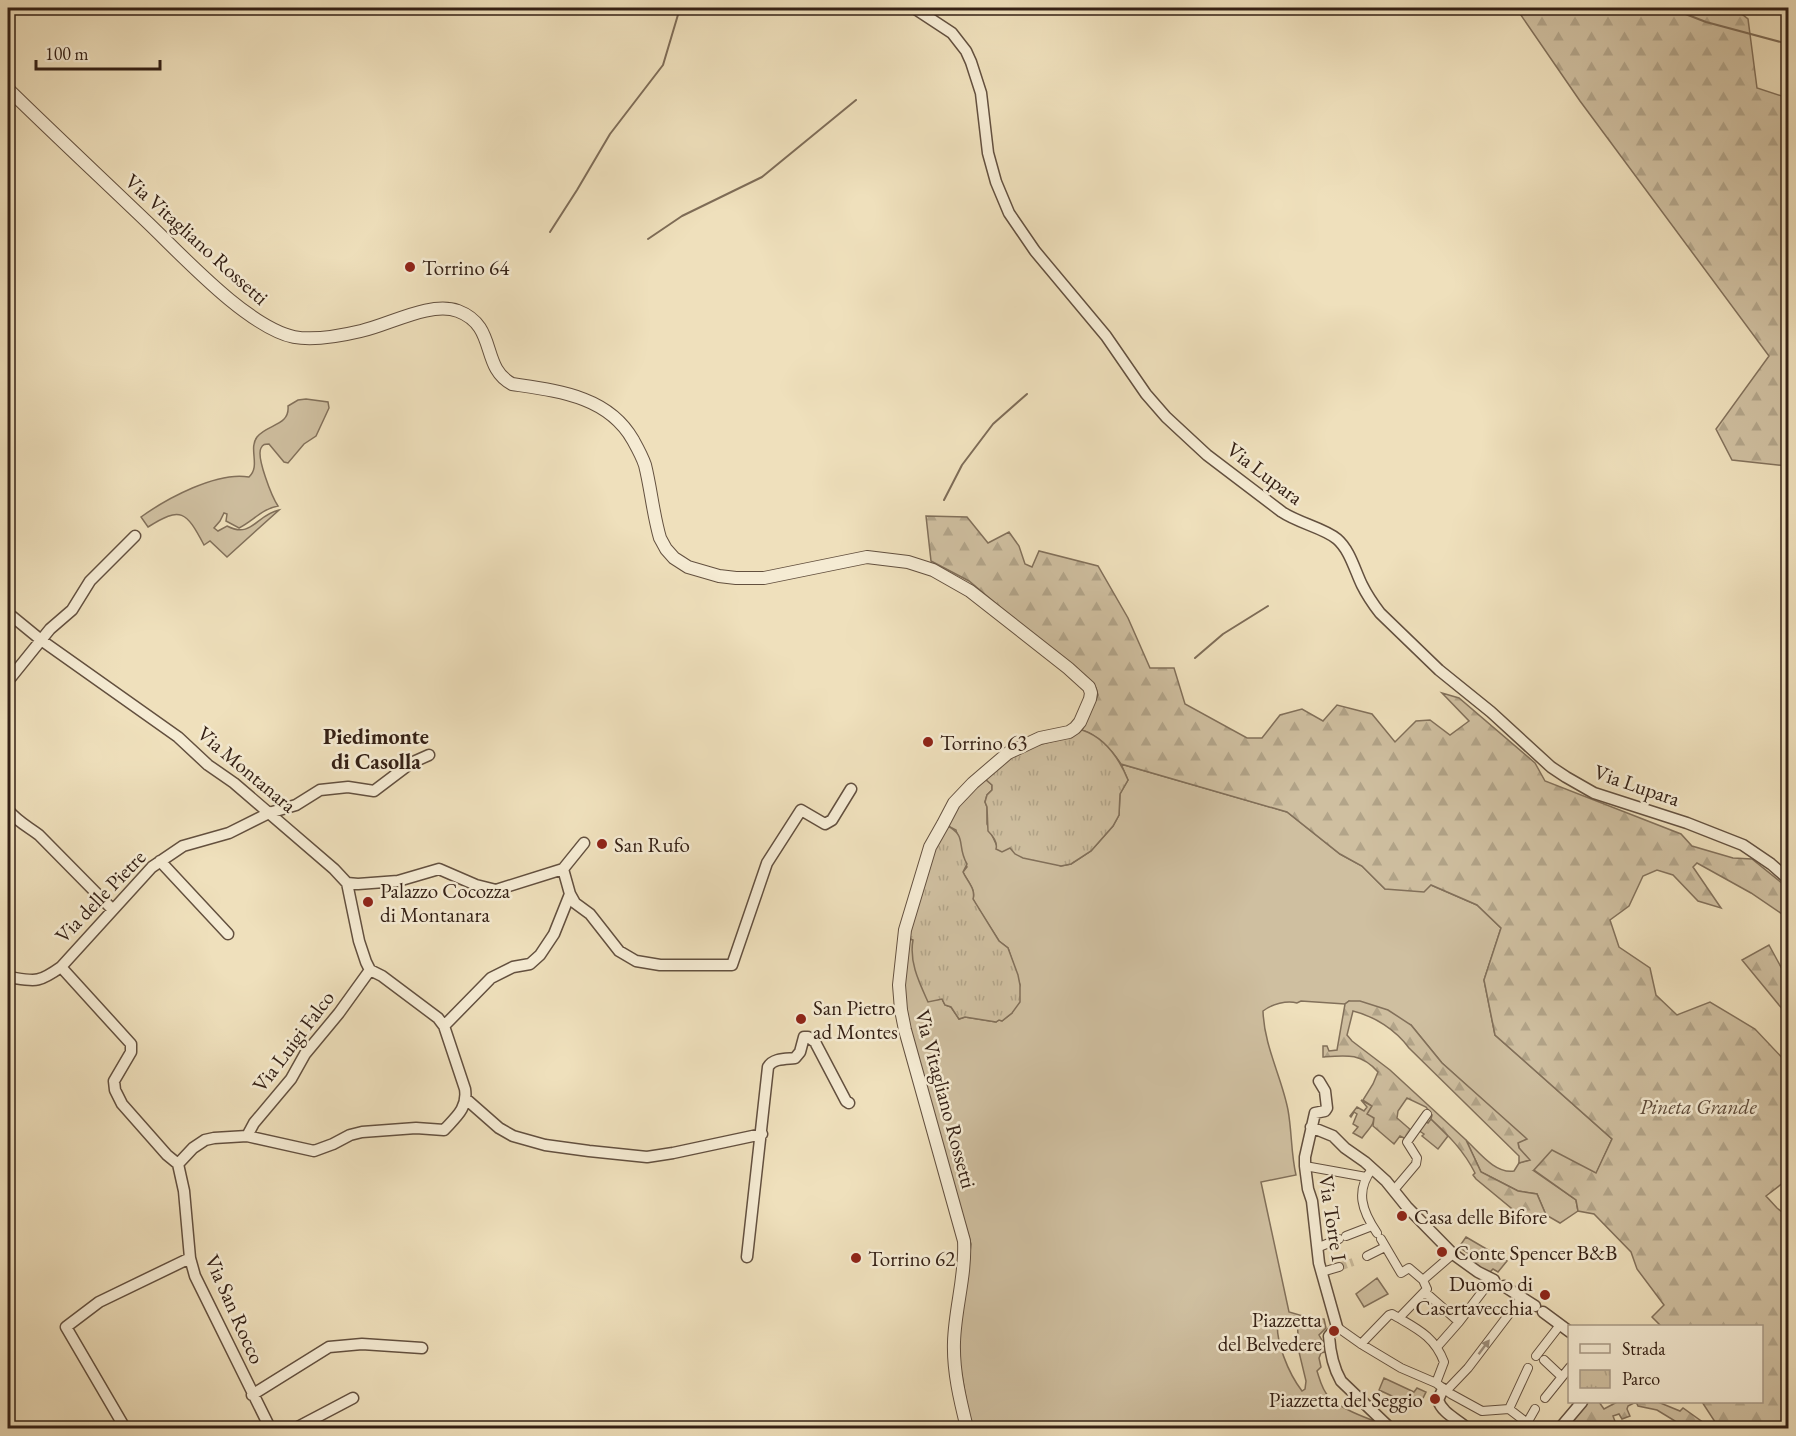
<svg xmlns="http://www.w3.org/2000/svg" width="1796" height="1436" viewBox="0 0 1796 1436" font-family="'EB Garamond',serif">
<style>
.green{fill:#cfbfa0;stroke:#82705a;stroke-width:1.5;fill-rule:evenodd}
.forest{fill:url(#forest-firs);stroke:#82705a;stroke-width:1.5}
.park{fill:url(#park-tufts);stroke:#82705a;stroke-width:1.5}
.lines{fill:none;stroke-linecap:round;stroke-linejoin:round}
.stream{stroke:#7e6c57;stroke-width:2}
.pedestrian-tunnel{stroke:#caba9b;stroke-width:8;stroke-dasharray:8 4;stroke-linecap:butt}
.pedestrian-casing{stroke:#63503f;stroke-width:10}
.minor-casing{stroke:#63503f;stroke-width:13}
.tertiary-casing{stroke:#63503f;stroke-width:14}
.pedestrian{stroke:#f5ebd3;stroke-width:8}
.minor{stroke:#f5ebd3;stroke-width:10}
.tertiary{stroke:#f5ebd3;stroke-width:12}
.oneway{fill:#9e907e}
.poi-dot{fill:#8f2418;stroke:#f5ebd3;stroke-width:2}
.labels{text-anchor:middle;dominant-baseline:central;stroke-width:5;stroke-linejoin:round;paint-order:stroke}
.street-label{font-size:21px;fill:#342015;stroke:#f5ebd3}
.poi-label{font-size:21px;fill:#342015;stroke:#f5ebd3;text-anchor:start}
.park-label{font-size:21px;font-style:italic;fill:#5b4838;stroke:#f5ebd3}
.neighbourhood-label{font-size:22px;font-weight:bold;fill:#342015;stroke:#f5ebd3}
</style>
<defs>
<pattern id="forest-firs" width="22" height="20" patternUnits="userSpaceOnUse" patternTransform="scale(1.5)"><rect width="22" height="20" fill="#cfbfa0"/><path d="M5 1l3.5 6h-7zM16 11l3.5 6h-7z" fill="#b2a489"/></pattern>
<pattern id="park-tufts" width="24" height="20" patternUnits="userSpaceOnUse" patternTransform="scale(1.5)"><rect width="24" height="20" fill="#cfbfa0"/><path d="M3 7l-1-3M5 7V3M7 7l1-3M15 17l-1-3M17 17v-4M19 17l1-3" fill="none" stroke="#b2a489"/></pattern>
</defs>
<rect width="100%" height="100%" fill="#efe0bc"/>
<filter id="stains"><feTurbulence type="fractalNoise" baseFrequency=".00333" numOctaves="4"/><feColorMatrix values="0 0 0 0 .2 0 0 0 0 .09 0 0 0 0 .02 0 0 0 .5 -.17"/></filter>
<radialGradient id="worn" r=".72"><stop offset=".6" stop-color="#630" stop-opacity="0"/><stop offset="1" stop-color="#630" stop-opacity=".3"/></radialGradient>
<path class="green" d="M306 399 328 402 329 408 316 436 304 444 288 463 284 462 269 444C265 444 263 444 261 448 256 457 272 497 278 506 262 509 253 521 239 528L226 521 227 514 224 513 220 521 214 528 218 531 227 526C252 539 256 515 279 510L227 557 210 541 204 545C186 511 181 506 148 527L141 517C166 499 217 471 249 477 261 466 248 449 257 437 267 424 290 426 288 406L298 400Z
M1121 764 1287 812 1340 854 1362 866 1385 889 1431 885 1477 905 1501 928 1484 980 1495 1035 1612 1139 1596 1174 1534 1171 1576 1200 1578 1211 1560 1223 1546 1215 1537 1194 1518 1191 1481 1172 1466 1140C1479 1152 1495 1174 1514 1171L1519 1163 1529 1160 1519 1148 1518 1142 1526 1139 1442 1063 1411 1025 1349 1001 1345 1004 1301 1001 1297 1003C1287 1000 1272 1004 1263 1011 1264 1046 1282 1078 1288 1110 1292 1132 1291 1154 1296 1175L1261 1182 1289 1312 1313 1319H1324L1326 1328 1319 1335 1328 1351 1321 1353 1319 1358 1321 1367 1317 1371C1320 1380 1322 1390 1329 1397 1340 1409 1369 1419 1385 1425L1388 1428H971L960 1364 959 1340 971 1244 913 1044 903 989 908 938 913 940 934 1000 942 999 945 1005 951 1007 959 1019 965 1017 996 1022 999 1020 1002 1021 1012 1013 1020 985 1008 948 999 941 976 905 973 899C976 889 967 881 963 872L967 867 962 856 956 830 946 825 956 808 984 778 992 785V790L987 795 985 802 987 807V824L997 846 1010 848 1061 866 1071 864 1091 851 1113 826 1119 815 1120 794 1128 780ZM1278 1318H1297L1299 1352 1306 1381 1305 1389 1302 1391C1289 1374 1274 1340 1278 1318Z
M1361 1100 1372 1106C1376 1126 1373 1123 1362 1138L1353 1133 1358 1127 1353 1124 1357 1114 1354 1112 1351 1117 1350 1116 1357 1107 1364 1111 1367 1107Z
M1431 1119 1448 1136 1438 1149 1422 1136 1424 1134 1418 1130 1424 1121 1428 1123Z
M1466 1237 1507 1261 1498 1272 1493 1269 1490 1272 1488 1271 1485 1274 1472 1264 1477 1257 1471 1253 1469 1254 1459 1247Z
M1377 1278 1388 1294 1364 1307 1356 1294Z
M1384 1378 1414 1392 1417 1388 1426 1392 1418 1408 1379 1390Z"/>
<path class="forest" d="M1516 8H1734L1748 19 1757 88 1788 98V466L1732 460 1716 429 1769 356 1580 101Z
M926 516 967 517 988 543 1009 532 1019 546 1025 564 1032 567 1039 551 1098 566 1128 618 1150 668H1174L1185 704 1247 738H1262L1280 715 1302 709 1323 721 1337 705 1372 714 1395 742 1416 721 1430 720 1450 735 1469 721 1442 693 1459 698 1535 763 1545 781 1681 834 1692 846 1733 858 1752 859 1788 888V918L1751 893 1697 863 1693 867 1721 908 1698 901 1673 875 1657 870 1643 876 1629 906 1610 920 1619 947 1650 968 1656 995 1677 1015 1710 1002 1755 1029 1788 1064V1179L1766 1196 1777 1208 1788 1217V1428H1719L1702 1402H1762V1326H1661L1652 1317 1664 1305 1637 1269 1631 1252 1594 1214 1578 1211 1576 1200 1534 1170 1552 1150 1596 1173 1612 1139 1495 1035 1484 980 1501 928 1477 905 1431 885 1424 892 1385 889 1362 866 1340 854 1287 812 1121 764C1111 749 1099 736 1082 730L1098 695 1096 688 969 581 931 561Z
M1769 945 1788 980V1016L1742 960Z
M1349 1001H1360L1388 1010 1411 1025 1442 1063 1527 1139 1518 1143 1519 1148 1530 1160 1519 1163V1156L1409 1048C1396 1030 1374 1016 1353 1011L1347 1035 1352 1041 1390 1070 1466 1140 1481 1172 1518 1191 1537 1194 1546 1215 1534 1220 1522 1217 1476 1179 1473 1175 1475 1173C1464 1151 1449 1136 1431 1119L1432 1115 1426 1107 1407 1098 1398 1111 1397 1118 1412 1131 1406 1139 1400 1136 1394 1144 1373 1126 1374 1118 1367 1114 1372 1106 1363 1100 1373 1084 1378 1072C1361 1053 1347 1055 1323 1057V1046H1327L1329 1051 1337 1050 1345 1004Z
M1585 1402H1599L1604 1409 1617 1402H1658L1680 1411 1683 1408 1711 1428H1683L1675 1426V1421L1657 1410 1638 1406 1636 1402 1628 1406 1627 1409 1630 1416 1622 1419 1619 1414 1613 1416 1616 1424 1611 1428H1562Z"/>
<path class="park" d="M1082 730C1106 738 1119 758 1128 780L1120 794 1119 815 1113 826 1091 851 1071 864 1061 866 1023 858 1015 854 1010 848 1002 852 996 849C998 842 993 836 988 831L987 807 985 802 987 795 992 790V785L984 778C998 766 1010 756 1027 749 1045 741 1066 741 1082 730Z
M946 825C968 836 956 845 967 864L963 872C967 881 976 889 973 899L999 941 1008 948 1018 975 1020 985V1002L1012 1013 1002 1021 999 1020 996 1022 965 1017 959 1019 951 1007 945 1005 942 999 928 1002C919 982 909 962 913 940L908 938 936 846Z"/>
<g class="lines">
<path class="stream" d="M1670 8 1706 22 1788 44
M550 232 577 190 610 134 663 65 680 8
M648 239 682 216 762 177 856 100
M944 500 962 465 993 424 1027 394
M1195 658 1223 634 1268 606"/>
<path class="pedestrian-tunnel" d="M1339 1267 1353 1262"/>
<g class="pedestrian-casing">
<path id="pedestrian" d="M1305 1166 1366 1177
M1372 1169C1355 1191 1362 1211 1377 1233
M1394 1190 1416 1164 1417 1158 1407 1142 1427 1114
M1346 1236 1372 1226
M1381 1239 1401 1273 1409 1268 1423 1280
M1319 1247 1339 1239
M1367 1256 1385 1247
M1322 1272 1339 1267
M1425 1292 1459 1322
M1399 1318 1427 1289 1423 1280 1453 1254
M1337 1327 1361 1344 1401 1368 1436 1383 1451 1394 1482 1411 1509 1409 1534 1428
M1361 1344 1389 1315 1392 1314C1415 1328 1434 1335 1444 1362L1436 1383
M1437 1347 1459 1322 1492 1279
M1536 1356 1560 1325
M1544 1360 1561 1376
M1446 1391 1468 1368 1522 1297
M1545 1398 1570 1367
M1509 1409 1528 1368
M1527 1423 1535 1409"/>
</g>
<g class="minor-casing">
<path id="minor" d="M914 8 952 33 966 51 971 62 981 93 988 153 996 182 1009 213 1035 251 1106 336 1146 394 1166 417 1207 455 1282 512C1298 523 1324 528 1337 539 1350 550 1355 571 1362 585 1367 595 1373 604 1380 613L1439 670 1491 712 1551 767 1566 777 1594 793 1687 823 1743 845 1771 864 1788 879
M8 613 41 640 178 737 208 765 234 783 334 869 347 883 359 941 366 962 370 970
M8 681 50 629 72 610 90 581 135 536
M8 810C18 822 27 826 39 835L112 909
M160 861 228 934
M563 869 570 894 575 903 590 914 619 951 636 961 660 965H732L767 863 801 810 825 824 832 820 851 789
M563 869 584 843
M347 883 358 884 398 881 439 869 476 885 496 890 563 869
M61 967 131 1044V1052L114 1081 115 1090 122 1104 167 1155 178 1164
M8 977C35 981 37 984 61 967L152 867 183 846 229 833 269 813 296 805 320 790 348 787 374 791 411 763 429 755
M444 1026 491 978 513 967 530 964 540 955 554 934 570 894
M1319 1081 1325 1091 1327 1108 1325 1111 1315 1113 1305 1157V1166L1308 1189 1312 1201 1319 1263 1337 1327 1329 1336C1330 1352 1333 1367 1341 1381L1390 1428
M466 1099 499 1128 513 1136 545 1145 589 1151 647 1157 673 1153 762 1134
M1311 1127 1333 1136 1345 1148 1365 1162 1386 1181 1407 1207 1453 1254 1478 1272 1494 1280
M247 1136 254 1123 291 1079 305 1054 339 1013 370 970
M178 1164 193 1148 205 1140 214 1138 247 1136 314 1151 333 1144 350 1135 362 1132 416 1128 444 1130C456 1117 468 1108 465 1089L444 1026 438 1018 382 976 370 970
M178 1164 184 1191 190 1258 195 1276 270 1428
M747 1257 768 1067C773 1058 786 1059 795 1058L800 1052 804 1037H808L815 1042 846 1101 849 1103
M1504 1286 1535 1306
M1543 1312 1570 1332
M1443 1389 1438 1400C1442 1413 1457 1419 1467 1428
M252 1395 329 1347 362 1344 422 1348
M125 1428 66 1327 99 1302 190 1258
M296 1428 353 1398
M1560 1428 1582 1402"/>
</g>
<g class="tertiary-casing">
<path id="tertiary" d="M8 89C53 133 99 176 145 220 181 254 247 327 294 337 315 341 340 336 361 331 389 325 430 301 458 311 498 326 480 367 512 384 558 391 608 396 633 440 638 449 642 456 645 465 651 489 653 514 660 538L666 549 674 558 688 567 719 576 736 578H764L867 557 908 562 933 570 970 591 1068 668 1089 687 1091 693 1090 699 1080 722 1075 728 1069 732 1040 738 1008 753 973 783 954 803 943 824 930 847 905 930 899 985 901 1010 905 1030 964 1241C966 1275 955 1308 954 1342 953 1371 960 1400 967 1428"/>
</g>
<use href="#pedestrian" class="pedestrian"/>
<use href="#minor" class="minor"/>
<use href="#tertiary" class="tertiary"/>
</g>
<defs><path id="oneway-solid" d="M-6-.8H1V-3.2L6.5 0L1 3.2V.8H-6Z" transform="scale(1.5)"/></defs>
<use class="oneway" href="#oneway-solid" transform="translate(1484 1347) rotate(-53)"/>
<g class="poi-dot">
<circle cx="410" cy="267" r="6"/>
<circle cx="928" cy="742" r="6"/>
<circle cx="602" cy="844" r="6"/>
<circle cx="368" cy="902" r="6"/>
<circle cx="801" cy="1019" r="6"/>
<circle cx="1402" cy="1216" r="6"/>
<circle cx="1442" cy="1252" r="6"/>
<circle cx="856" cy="1258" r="6"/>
<circle cx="1545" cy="1295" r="6"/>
<circle cx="1334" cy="1331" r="6"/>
<circle cx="1435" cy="1399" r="6"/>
</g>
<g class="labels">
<g class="street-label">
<text transform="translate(197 239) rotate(42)">Via Vitagliano Rossetti</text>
<text transform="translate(1265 473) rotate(37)">Via Lupara</text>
<text transform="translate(247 769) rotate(40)">Via Montanara</text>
<text transform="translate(1637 785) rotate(19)">Via Lupara</text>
<text transform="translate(100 896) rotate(-46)">Via delle Pietre</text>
<text transform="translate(293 1041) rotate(-53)">Via Luigi Falco</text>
<text transform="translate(946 1099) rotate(75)">Via Vitagliano Rossetti</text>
<text transform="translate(1333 1218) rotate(81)">Via Torre I</text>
<text transform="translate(235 1309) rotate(66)">Via San Rocco</text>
</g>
<g class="poi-label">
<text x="422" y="267">Torrino 64</text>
<text x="940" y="742">Torrino 63</text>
<text x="614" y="844">San Rufo</text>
<text x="380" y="890">Palazzo Cocozza<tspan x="380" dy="24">di Montanara</tspan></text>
<text x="813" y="1007">San Pietro<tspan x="813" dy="24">ad Montes</tspan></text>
<text x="1414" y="1216">Casa delle Bifore</text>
<text x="1454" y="1252">Conte Spencer B&amp;B</text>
<text x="868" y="1258">Torrino 62</text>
<text x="1533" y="1283" text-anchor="end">Duomo di<tspan x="1533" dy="24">Casertavecchia</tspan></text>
<text x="1322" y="1319" text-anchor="end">Piazzetta<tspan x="1322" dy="24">del Belvedere</tspan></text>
<text x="1423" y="1399" text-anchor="end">Piazzetta del Seggio</text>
</g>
<g class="park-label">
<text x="1698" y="1106">Pineta Grande</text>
</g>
<g class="neighbourhood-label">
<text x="376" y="736">Piedimonte<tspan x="376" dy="25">di Casolla</tspan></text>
</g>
</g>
<rect width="1796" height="1436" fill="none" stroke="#efe0bc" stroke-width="30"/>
<rect x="9" y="9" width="1778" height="1418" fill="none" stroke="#342015" stroke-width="3"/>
<rect x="15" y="15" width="1766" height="1406" fill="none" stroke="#342015" stroke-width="1.5"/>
<rect x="1568" y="1325" width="195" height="78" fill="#f5ebd3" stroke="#a89a87" stroke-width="1.5"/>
<rect x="1580" y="1344" width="30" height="9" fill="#f5ebd3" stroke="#a89a87" stroke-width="1.5"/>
<text x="1622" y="1355" font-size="18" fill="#342015">Strada</text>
<rect x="1580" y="1370" width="30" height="18" fill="url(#park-tufts)" stroke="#a89a87" stroke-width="1.5"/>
<text x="1622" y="1385" font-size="18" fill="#342015">Parco</text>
<path d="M36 60v9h124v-9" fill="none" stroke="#342015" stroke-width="3"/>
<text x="45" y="60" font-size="18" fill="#342015" stroke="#f5ebd3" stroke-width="4.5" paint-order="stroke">100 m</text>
<rect width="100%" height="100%" filter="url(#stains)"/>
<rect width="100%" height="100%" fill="url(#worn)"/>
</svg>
